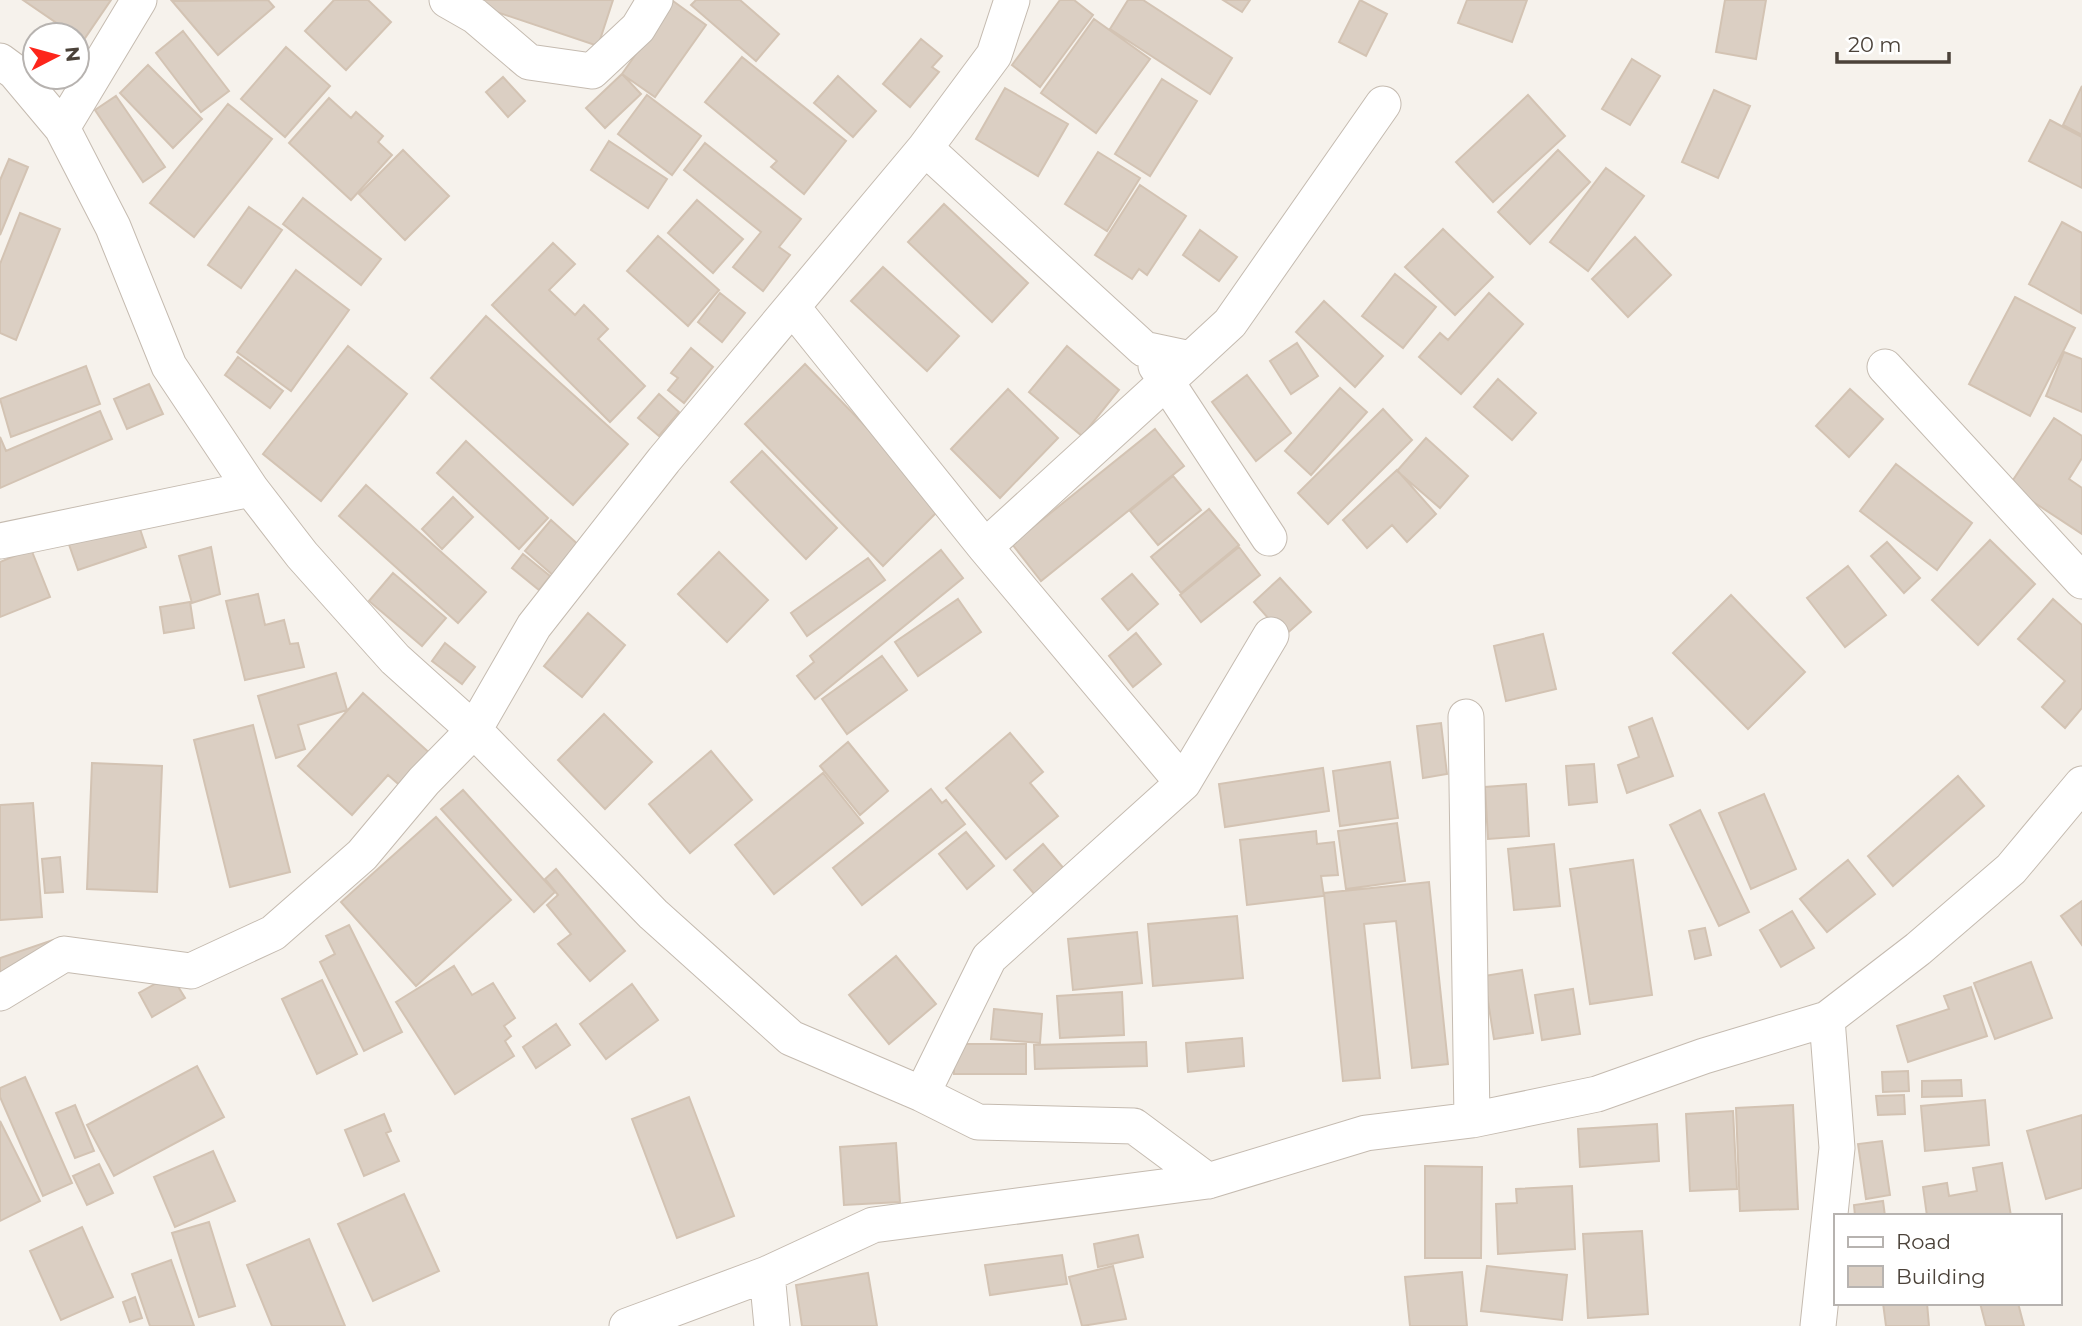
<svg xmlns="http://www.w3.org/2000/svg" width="2082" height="1326" viewBox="0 0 2082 1326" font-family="Montserrat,sans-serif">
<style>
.building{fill:#dbcfc3;stroke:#d3c3b3;stroke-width:2}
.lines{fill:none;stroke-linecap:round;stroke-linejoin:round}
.minor-casing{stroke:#c5bbb0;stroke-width:37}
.minor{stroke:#fff;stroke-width:35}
</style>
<rect width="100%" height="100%" fill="#f6f2ec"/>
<path class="building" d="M23 0H111L83 41Z
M268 0 274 7 218 55 172 1Z
M334 0H368L391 22 346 70 305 31Z
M461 0H613L598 46Z
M696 0H740L779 34 756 61 691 5Z
M1060 0H1074L1093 15 1040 87 1012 65Z
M1128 0H1143L1232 58 1210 94 1110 29Z
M1223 0H1250L1242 12Z
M1360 0 1387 14 1366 56 1339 42Z
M1467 0H1527L1512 42 1458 23Z
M1725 0H1766L1756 59 1716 52Z
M673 1 706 25 655 97 622 74Z
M1094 19 1150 59 1096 133 1041 93Z
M183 31 229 91 201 112 156 53Z
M921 39 942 56 932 67 939 72 910 107 883 84Z
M286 47 330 86 285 137 241 99Z
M742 57 846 141 804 194 771 167 777 161 705 102Z
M1632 59 1660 76 1630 125 1602 109Z
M148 65 202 119 173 148 120 93Z
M622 74 641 94 605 128 586 108Z
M838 76 876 111 853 137 814 103Z
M503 77 525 101 508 117 486 92Z
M1162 79 1197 101 1150 176 1115 154Z
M2082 86V135L2063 125Z
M1005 88 1068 124 1038 176 976 139Z
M1714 90 1750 106 1718 178 1682 162Z
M647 95 701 136 672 175 618 134Z
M1528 95 1565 136 1493 202 1456 162Z
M116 96 165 167 143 182 95 110Z
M329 98 351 118 356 112 383 136 378 142 392 155 351 200 289 143Z
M228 104 272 139 194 237 150 203Z
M2050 120 2082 137V188L2029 161Z
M609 141 667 179 648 208 591 170Z
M705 143 801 219 779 247 790 255 763 291 733 267 761 232 684 170Z
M403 150 449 196 405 240 359 194Z
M1558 150 1590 182 1530 244 1498 212Z
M1098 152 1140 178 1107 231 1065 204Z
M9 159 28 167 0 235V180Z
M1606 168 1644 196 1588 271 1550 242Z
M1140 185 1186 216 1147 275 1139 269 1132 279 1095 255Z
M303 198 381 259 361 285 283 224Z
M697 200 743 239 713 273 668 233Z
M944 204 1028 283 992 322 908 242Z
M249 207 282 230 241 288 208 265Z
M20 213 60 229 16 340 0 333V264Z
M2062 222 2082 233 2081 313 2029 284Z
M1443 229 1493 277 1455 315 1405 267Z
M1200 230 1237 257 1219 281 1183 255Z
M658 236 719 290 688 326 627 271Z
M1635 237 1671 275 1628 317 1592 279Z
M553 243 575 264 549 290 575 315 584 305 608 329 598 339 645 386 610 422 492 305Z
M883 267 959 336 927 371 851 301Z
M296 270 349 310 291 391 237 352Z
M1395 274 1436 307 1403 348 1362 316Z
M720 293 745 313 722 342 698 322Z
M1489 293 1523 324 1461 394 1419 357 1440 333 1448 340Z
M2015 297 2075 328 2030 416 1969 384Z
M1324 301 1383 356 1355 387 1296 332Z
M486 316 628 444 573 505 431 378Z
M1297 343 1318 376 1291 394 1270 361Z
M348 346 407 394 321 501 263 454Z
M1067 346 1119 390 1082 436 1029 392Z
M691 348 713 367 684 403 668 390 678 378 671 373Z
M2064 352 2082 359V412L2046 396Z
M238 357 283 391 270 408 225 375Z
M805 364 943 506 883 566 745 424Z
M86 366 100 404 11 437 0 399Z
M1247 375 1291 433 1256 461 1212 402Z
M1498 379 1536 413 1512 440 1474 407Z
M149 384 163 414 127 429 114 399Z
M1340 388 1367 412 1311 475 1285 451Z
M1008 389 1058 438 1000 498 951 449Z
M1850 389 1883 419 1849 457 1816 426Z
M659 394 679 412 659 436 638 418Z
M1383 409 1412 440 1328 524 1298 493Z
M100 411 112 439 0 488V437L6 451Z
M2054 418 2082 436V458L2069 479 2082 488V534L2009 486Z
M1155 429 1184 466 1041 581 1012 544Z
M1426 438 1468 476 1440 508 1397 471Z
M466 441 548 518 519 549 437 473Z
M762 451 837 528 806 559 731 482Z
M1896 464 1972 523 1937 570 1860 511Z
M1397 470 1436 514 1407 542 1392 525 1367 548 1343 520Z
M1173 476 1201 510 1158 545 1130 511Z
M366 485 486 592 458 623 339 516Z
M453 497 473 517 442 549 422 529Z
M1209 509 1239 545 1181 593 1151 557Z
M136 517 146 547 78 570 67 539Z
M551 520 581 547 555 577 525 551Z
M1990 540 2035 584 1978 645 1932 600Z
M1887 542 1920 578 1904 593 1871 556Z
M211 547 220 594 192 603 179 556Z
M1239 547 1260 575 1201 622 1180 595Z
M31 549 50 597 0 617V562Z
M941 550 963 578 815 699 797 676 814 662 810 656Z
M719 552 768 600 727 642 678 594Z
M523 554 550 576 539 590 512 568Z
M868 558 885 580 807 636 791 613Z
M1848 566 1886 615 1845 647 1807 598Z
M393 573 446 618 422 646 369 601Z
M1132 574 1158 604 1128 630 1102 599Z
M1280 578 1311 612 1284 636 1254 602Z
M258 594 265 625 284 620 290 644 298 643 304 667 245 680 226 601Z
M1731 595 1805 672 1748 729 1673 653Z
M958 599 981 632 918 676 895 642Z
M2053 599 2082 625V708L2065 728 2042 707 2065 681 2018 639Z
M190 602 194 628 164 633 160 607Z
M588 613 625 645 582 697 544 666Z
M1136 633 1161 664 1133 687 1109 656Z
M1543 634 1556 689 1506 701 1494 646Z
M445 643 475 667 462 684 432 661Z
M882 656 907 690 847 734 822 699Z
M336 673 347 710 298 725 305 749 276 758 258 696Z
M363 693 433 756 404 789 388 775 352 815 298 766Z
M604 714 652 762 605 809 558 760Z
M1652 718 1673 776 1627 793 1618 765 1639 757 1629 727Z
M1441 723 1447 774 1423 778 1417 726Z
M253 725 290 872 230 887 194 740Z
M1010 733 1043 772 1030 783 1058 816 1006 859 946 788Z
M848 742 888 791 860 815 820 766Z
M711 751 752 800 690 853 649 804Z
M1390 762 1398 818 1340 826 1333 771Z
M92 763 162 766 157 892 87 889Z
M1594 764 1597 802 1569 805 1566 766Z
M1323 768 1329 811 1225 827 1219 784Z
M823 773 863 823 774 894 735 845Z
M1958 776 1984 806 1893 886 1868 856Z
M1526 784 1529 836 1488 839 1485 787Z
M931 789 942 803 946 800 965 824 862 905 833 868Z
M463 790 555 892 534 912 441 809Z
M1764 794 1796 869 1751 889 1719 813Z
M33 803 42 917 0 920V805Z
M1700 810 1749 912 1719 926 1670 825Z
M436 817 511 900 416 986 341 902Z
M1397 823 1405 881 1346 889 1338 831Z
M1316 831 1317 844 1334 842 1338 875 1321 876 1324 896 1247 905 1240 840Z
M966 832 994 866 967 889 939 854Z
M1043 844 1065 870 1036 896 1014 870Z
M1554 844 1560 906 1514 910 1508 849Z
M60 857 63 892 45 893 42 859Z
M1633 860 1652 995 1590 1004 1570 869Z
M1848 860 1875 894 1827 932 1800 899Z
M556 869 625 951 590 981 558 944 571 934 547 905 558 895 545 879Z
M1429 882 1448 1064 1412 1068 1396 921 1364 924 1380 1078 1343 1081 1324 893Z
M2082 901V945L2061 916Z
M1792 911 1814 948 1781 967 1760 930Z
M1237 916 1243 978 1153 986 1148 924Z
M349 925 402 1032 364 1051 320 962 335 954 326 936Z
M1705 928 1711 955 1695 959 1689 931Z
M1137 932 1142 983 1073 990 1068 939Z
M53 940 58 955 0 974V958Z
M896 956 936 1004 889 1044 849 995Z
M2031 962 2052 1018 1995 1039 1974 983Z
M454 966 472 995 493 983 515 1018 504 1026 511 1036 505 1041 514 1056 455 1094 396 1002Z
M1522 970 1533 1033 1494 1039 1484 976Z
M171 975 185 998 152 1017 139 993Z
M322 980 357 1054 317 1074 282 999Z
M632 984 658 1020 606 1059 580 1024Z
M1971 987 1987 1036 1908 1062 1897 1026 1949 1009 1944 996Z
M1573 989 1580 1034 1542 1040 1535 995Z
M1122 992 1124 1035 1060 1038 1057 996Z
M994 1009 1042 1014 1040 1043 991 1039Z
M556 1024 570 1045 536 1068 523 1047Z
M1242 1038 1244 1066 1188 1072 1186 1043Z
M1146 1042 1147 1066 1035 1069 1034 1045Z
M954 1044H1026V1074H954Z
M197 1066 224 1117 114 1176 87 1125Z
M1908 1071 1909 1091 1883 1092 1882 1072Z
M25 1077 72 1183 43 1196 0 1097V1088Z
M1961 1080 1962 1096 1922 1097V1081Z
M1904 1095 1905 1114 1878 1115 1876 1096Z
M689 1097 734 1216 677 1238 632 1119Z
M1985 1100 1989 1145 1925 1151 1921 1106Z
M75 1105 94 1151 75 1158 56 1113Z
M1793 1105 1798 1209 1740 1211 1736 1108Z
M1733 1111 1737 1189 1690 1191 1686 1114Z
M384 1114 391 1131 386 1133 399 1161 364 1176 345 1130Z
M2082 1115V1188L2046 1199 2027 1131Z
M0 1121 40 1201 0 1221Z
M1657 1124 1659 1161 1580 1167 1578 1129Z
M1882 1141 1890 1195 1866 1199 1858 1144Z
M896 1143 900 1202 844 1205 840 1147Z
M213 1151 235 1201 175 1227 154 1177Z
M2002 1163 2011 1216H1927L1923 1187 1947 1183 1949 1196 1977 1191 1973 1168Z
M99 1164 113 1193 87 1205 73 1176Z
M1425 1166 1482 1167 1481 1258H1425Z
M1572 1186 1575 1249 1498 1254 1496 1204 1517 1203 1516 1189Z
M404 1194 439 1271 373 1301 338 1224Z
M1883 1201 1885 1216H1855L1854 1205Z
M209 1222 235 1306 199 1317 172 1233Z
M82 1227 113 1297 61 1320 30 1251Z
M1642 1231 1648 1314 1588 1318 1583 1234Z
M1138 1235 1143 1257 1098 1267 1094 1244Z
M309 1239 345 1326H272L247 1265Z
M1062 1255 1067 1284 990 1295 985 1265Z
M171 1260 194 1326H150L132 1274Z
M1113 1266 1126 1319 1082 1326 1069 1277Z
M1487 1266 1567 1275 1562 1320 1481 1311Z
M1462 1272 1467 1326H1410L1405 1277Z
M868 1273 877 1326H802L796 1285Z
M135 1297 142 1318 130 1322 123 1302Z
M1883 1303H1927L1929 1326H1886Z
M1980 1303H2018L2024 1326H1986Z"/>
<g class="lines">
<g class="minor-casing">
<path id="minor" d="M447 0 475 16 529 62 592 71 638 28 655 0
M0 61 15 72 62 128 113 227 169 366 251 489 302 555 395 659 474 730 653 914 791 1038 922 1094 978 1122 1134 1126 1208 1181 1366 1133 1472 1120 1597 1094 1704 1056 1827 1019 1918 949 2011 869 2082 784
M62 128 139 0
M925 148 1144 349 1191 359 1230 323 1383 104
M793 308 985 547 1183 783
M1156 366 1269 538
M1885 367 2082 581
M0 541 251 489
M985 547 1191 359
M1466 717 1472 1120
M0 993 64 954 191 971 273 933 362 855 424 781 474 730 534 626 664 460 925 148 994 55 1012 0
M922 1094 989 958 1183 783 1271 635
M767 1274 772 1326
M627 1326 767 1274 873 1225 1208 1181
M1818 1326 1837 1148 1827 1019"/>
</g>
<use href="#minor" class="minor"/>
</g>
<rect x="1834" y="1214" width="228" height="91" fill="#ffffff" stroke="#b7b3b0" stroke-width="2"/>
<rect x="1848" y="1237" width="35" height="10" fill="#ffffff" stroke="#b7b3b0" stroke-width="2"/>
<text x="1896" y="1249" font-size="21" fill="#4b4239">Road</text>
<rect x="1848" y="1266" width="35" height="21" fill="#dbcfc3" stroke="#b7b3b0" stroke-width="2"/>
<text x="1896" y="1284" font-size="21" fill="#4b4239">Building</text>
<g transform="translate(56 56) rotate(84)"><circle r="33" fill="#ffffff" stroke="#b7b3b0" stroke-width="2"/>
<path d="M0-5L12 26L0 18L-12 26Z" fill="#fd251b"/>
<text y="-10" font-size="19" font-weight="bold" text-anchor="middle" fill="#4b4239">N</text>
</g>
<path d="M1837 52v10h112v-10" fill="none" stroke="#4b4239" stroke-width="3.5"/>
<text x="1848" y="52" font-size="21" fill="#4b4239" stroke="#ffffff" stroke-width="5" paint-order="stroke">20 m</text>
</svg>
